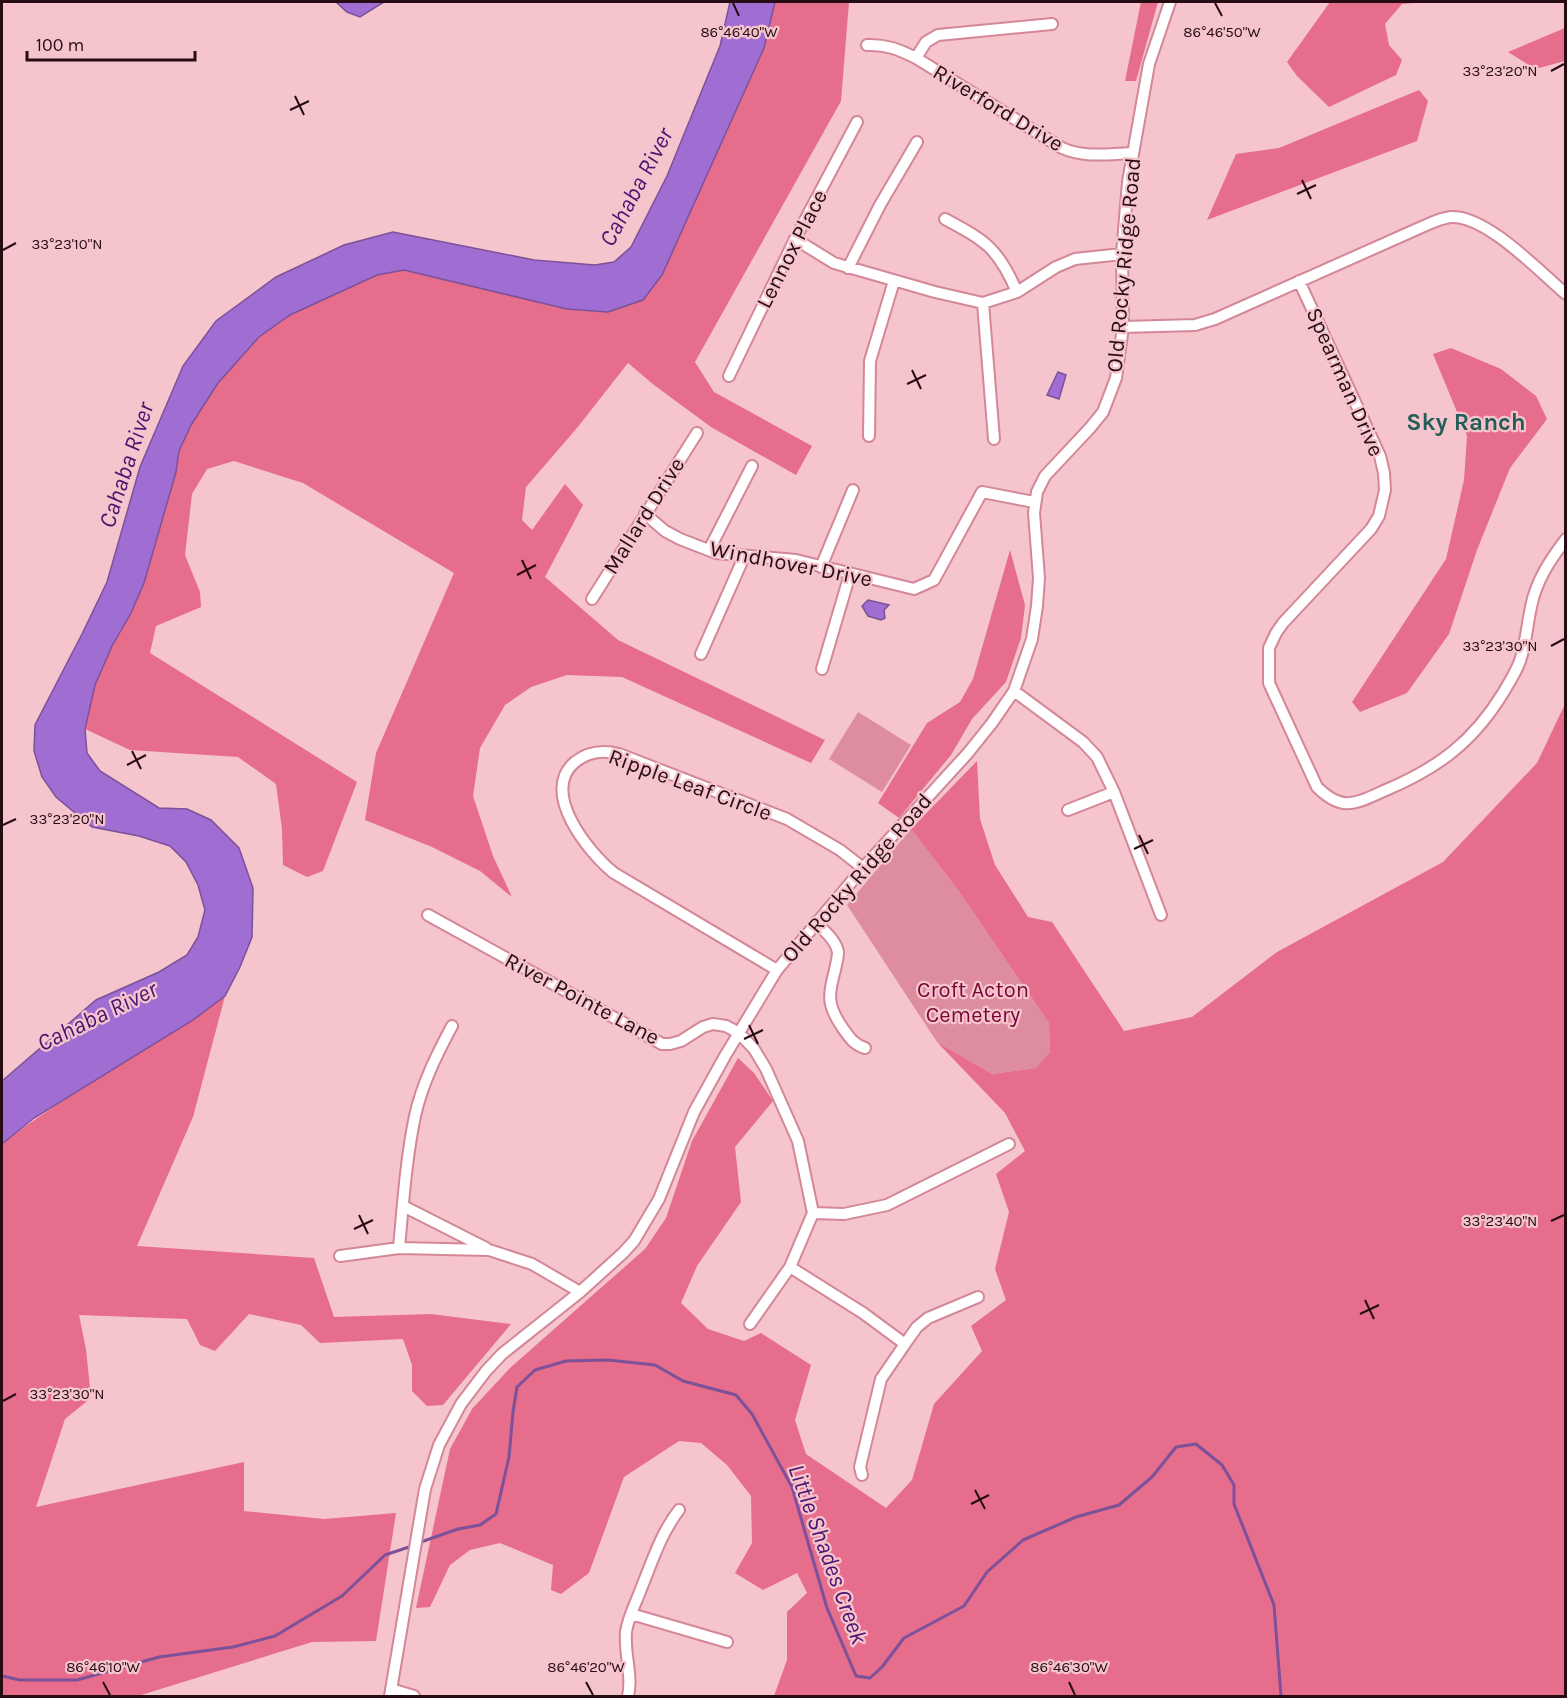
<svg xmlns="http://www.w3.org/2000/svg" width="1567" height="1698" viewBox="0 0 1567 1698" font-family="Karla,sans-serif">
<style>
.green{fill:#dd8d9e}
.forest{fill:#e66d8c}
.water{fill:#a06ed2;stroke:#7c5199;stroke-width:1.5}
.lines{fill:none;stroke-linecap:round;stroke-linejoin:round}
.stream{stroke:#7c5199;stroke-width:3}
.minor-casing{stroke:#d38797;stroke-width:14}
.minor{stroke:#fff;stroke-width:10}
.ticks{fill:none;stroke:#270c13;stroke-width:2}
.labels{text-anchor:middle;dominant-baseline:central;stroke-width:4.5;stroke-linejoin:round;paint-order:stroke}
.street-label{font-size:22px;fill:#270c13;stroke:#f5c4cd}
.park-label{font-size:22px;fill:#7a0636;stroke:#f5c4cd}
.water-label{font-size:24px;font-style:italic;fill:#4a1570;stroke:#f5c4cd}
.neighbourhood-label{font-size:24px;font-weight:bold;fill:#255e58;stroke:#f5c4cd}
.ticks-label{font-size:15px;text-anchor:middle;fill:#270c13;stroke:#f5c4cd;stroke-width:4.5;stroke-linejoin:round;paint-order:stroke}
</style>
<rect width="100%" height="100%" fill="#f5c4cd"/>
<path class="green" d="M858 712 911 745 882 792 829 759Z
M911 829 958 890 1049 1023 1050 1052 1036 1068 992 1074 937 1042 847 905Z"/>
<path class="forest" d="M775 2H849L841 101 695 362 714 392 812 446 796 475 711 427 654 385 628 363 577 428 526 487 522 520 532 530 565 484 583 505 545 577 618 640 825 740 811 763 622 677 567 675 531 687 505 705 480 748 473 796 493 856 512 897 480 871 432 847 365 820 376 753 454 573 303 483 234 461 207 469 192 494 185 555 200 592 201 607 156 626 150 653 357 782 323 871 307 877 283 865 282 829 276 784 238 757 130 750 85 729 95 685 112 646 131 613 144 583 176 472 179 451 191 425 218 383 259 337 290 315 377 275 404 270 567 309 643 300 662 275 764 48Z
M1141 2H1158L1136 81H1125Z
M1330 2H1426L1402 4 1385 24 1389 45 1402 60 1396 75 1329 107 1297 76 1287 62Z
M1565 28V61L1535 69 1508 52Z
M1419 90 1428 101 1417 141 1207 220 1236 154 1279 148Z
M1451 348 1501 369 1536 396 1547 419 1510 468 1477 550 1449 634 1407 693 1360 712 1352 702 1446 559 1464 480 1467 436 1433 354Z
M1010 550 1025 605 1021 638 1006 682 972 719 951 755 899 818 878 803 927 723 960 702 973 679Z
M1565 704V1696H774L787 1660V1612L807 1593 797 1573 763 1590 735 1573 752 1543 751 1496 727 1465 701 1443 679 1441 624 1477 589 1573 561 1594 551 1590 553 1565 500 1543 470 1550 450 1565 430 1607 416 1608 450 1449 472 1409 510 1368 645 1249 666 1218 692 1141 738 1058 754 1073 773 1101 735 1147 741 1202 697 1266 681 1303 708 1329 744 1341 761 1333 811 1365 795 1420 806 1454 886 1508 912 1480 934 1404 982 1351 971 1326 1006 1300 995 1269 1009 1212 996 1174 1025 1151 1005 1113 937 1042 992 1074 1036 1068 1050 1052 1049 1023 958 890 911 829 977 761 980 819 995 865 1028 917 1052 922 1124 1031 1192 1017 1277 952 1443 862 1537 763Z
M225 996 193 1117 137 1246 314 1258 334 1317 431 1314 511 1324 443 1405 427 1406 412 1391V1365L403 1339 320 1343 301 1325 249 1314 215 1351 200 1345 187 1319 79 1315 86 1349 91 1398 65 1419 36 1507 244 1462V1511L324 1519 396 1513 376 1641 312 1642 138 1696H2V1144C72 1089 153 1049 225 996Z"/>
<path class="water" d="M336 2H384L360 17 347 12Z
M730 2H775L764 48 662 275 643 300 608 312 567 309 404 270 377 275 290 315 259 337 218 383 191 425 179 451 176 472 144 583 131 613 112 646 95 685 85 729 87 753 100 771 159 808 187 809 211 820 239 848 253 888 252 937 240 967 225 996 193 1020 34 1118 2 1144V1081L96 1000 159 972 187 955 198 937 205 910 198 885 186 862 170 846 139 836 92 827 56 797 42 777 34 751 35 725 82 634 107 582 140 467 183 366 216 321 276 277 344 245 393 232 534 260 595 265 614 262 631 247 667 176 720 46Z
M1058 372 1066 375 1059 399 1047 395Z
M868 600 889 605 884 610 885 618 881 620 868 616 862 606Z"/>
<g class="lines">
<path class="stream" d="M418 1543 458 1529 480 1525 496 1514 509 1457 513 1412 517 1387 535 1370 566 1361 608 1360 655 1365 683 1381 736 1395 752 1414 792 1487 827 1608 856 1676 870 1678 882 1667 904 1638 964 1606 987 1572 1023 1540 1076 1517 1119 1505 1152 1477 1176 1447 1196 1444 1222 1465 1234 1485V1504L1274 1605 1281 1696
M2 1676 20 1680H77L159 1657 233 1647 275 1636 342 1596 385 1555 412 1546"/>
<g class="minor-casing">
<path id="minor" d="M867 45C886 44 900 50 916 58L1062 148C1084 158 1108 154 1133 153
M916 58 926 42 938 35 1052 24
M945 219C986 241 998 248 1017 292
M795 239 834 263 935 292 983 303 1017 292 1056 267 1075 259 1122 254
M848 268 880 205 917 142
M1299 281 1380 456 1384 473 1385 490 1379 516 1371 529 1283 623 1276 633 1269 648V683L1317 787C1343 813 1356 803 1386 790 1438 768 1473 742 1503 693 1509 683 1516 672 1520 661 1526 644 1527 625 1531 607 1536 581 1550 560 1566 539
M983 303 994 439
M1123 327 1195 325 1215 319 1424 226C1433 222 1441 218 1451 217 1486 215 1539 271 1566 294
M729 376 795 239 857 122
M869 436 870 361 894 281
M645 514 665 531 680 539 716 553 796 560 914 589 934 580 982 492 1034 502
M709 550 752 466
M821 567 853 490
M592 599 697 433
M701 654 744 557
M822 669 850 574
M1014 691 1083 742 1097 757 1114 792 1161 915
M1068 810 1114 792
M428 915 662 1044H670L681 1041 703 1027 713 1024 726 1026 739 1033 754 1049 766 1069 798 1141 813 1213 790 1267 750 1324
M816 922C824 931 836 940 838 952 838 958 836 964 835 970 828 995 827 1005 842 1027 849 1037 853 1044 865 1048
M777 970 614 873C589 853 539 792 575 762 589 751 603 750 619 754L787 819 840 850 863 868
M403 1206 486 1248
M813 1213 844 1214 887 1205 1009 1144
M399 1248C403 1204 406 1159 415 1116 422 1084 437 1054 452 1026
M340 1256 399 1248 489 1250 532 1264 580 1292
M790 1267 863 1313 905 1344
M862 1475 860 1467 881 1379 905 1344 917 1327 928 1318 978 1297
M631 1614 727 1642
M391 1689 414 1696
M390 1696 425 1489 439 1445 461 1404 486 1371 502 1354 580 1292 623 1253 634 1241 659 1199 694 1112 725 1056 777 970 863 868 968 753 992 723 1014 691 1032 639 1037 606 1039 578 1034 513 1037 492 1045 476 1090 428 1103 412 1116 378 1123 327 1122 254 1128 182 1149 64 1170 2
M628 1696C633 1676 624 1654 626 1632 628 1617 636 1603 641 1589 652 1562 661 1533 679 1510"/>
</g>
<use href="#minor" class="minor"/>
</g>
<path class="ticks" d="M733 3 739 16M1215 3 1222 16M1551 71 1564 64M295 96 304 115M290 110 309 101M1302 180 1311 199M1297 194 1316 185M3 250 16 243M912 370 921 389M907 384 926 375M522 560 531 579M517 575 536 565M1551 646 1564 639M132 751 141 769M127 765 146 755M3 825 16 819M1139 835 1148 854M1134 849 1153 840M749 1025 758 1044M744 1039 763 1030M359 1215 368 1234M1551 1221 1564 1215M354 1229 373 1220M1365 1300 1374 1319M1360 1314 1379 1305M3 1401 16 1394M975 1490 985 1509M971 1504 989 1495M103 1682 110 1695M586 1682 593 1695M1069 1682 1075 1695"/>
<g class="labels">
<g class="street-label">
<text transform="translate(998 108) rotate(31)">Riverford Drive</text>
<text transform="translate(792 249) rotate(-63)">Lennox Place</text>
<text transform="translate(1124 265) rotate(-85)">Old Rocky Ridge Road</text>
<text transform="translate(1345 382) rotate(66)">Spearman Drive</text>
<text transform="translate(644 516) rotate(-58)">Mallard Drive</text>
<text transform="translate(791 564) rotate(11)">Windhover Drive</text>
<text transform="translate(690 785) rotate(20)">Ripple Leaf Circle</text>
<text transform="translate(857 878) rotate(-49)">Old Rocky Ridge Road</text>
<text transform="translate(582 999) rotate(28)">River Pointe Lane</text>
</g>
<g class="park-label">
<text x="973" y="990">Croft Acton<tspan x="973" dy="25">Cemetery</tspan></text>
</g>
<g class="water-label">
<text transform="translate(636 187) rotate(-62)">Cahaba River</text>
<text transform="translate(126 465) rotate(-72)">Cahaba River</text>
<text transform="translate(97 1016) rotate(-26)">Cahaba River</text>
<text transform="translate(828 1554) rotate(70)">Little Shades Creek</text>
</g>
<g class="neighbourhood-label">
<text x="1466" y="422">Sky Ranch</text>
</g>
</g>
<g class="ticks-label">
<text x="739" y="37">86°46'40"W</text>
<text x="1222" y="37">86°46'50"W</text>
<text x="1500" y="76">33°23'20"N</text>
<text x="67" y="249">33°23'10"N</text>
<text x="1500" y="651">33°23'30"N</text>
<text x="67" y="824">33°23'20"N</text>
<text x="1500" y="1226">33°23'40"N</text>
<text x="67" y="1399">33°23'30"N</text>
<text x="103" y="1672">86°46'10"W</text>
<text x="586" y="1672">86°46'20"W</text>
<text x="1069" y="1672">86°46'30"W</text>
</g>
<rect width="1567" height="1698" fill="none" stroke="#270c13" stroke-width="6"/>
<path d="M27 51v9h168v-9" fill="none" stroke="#270c13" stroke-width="3"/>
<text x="36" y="51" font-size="18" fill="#270c13" stroke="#f5c4cd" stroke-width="4.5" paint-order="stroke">100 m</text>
</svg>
